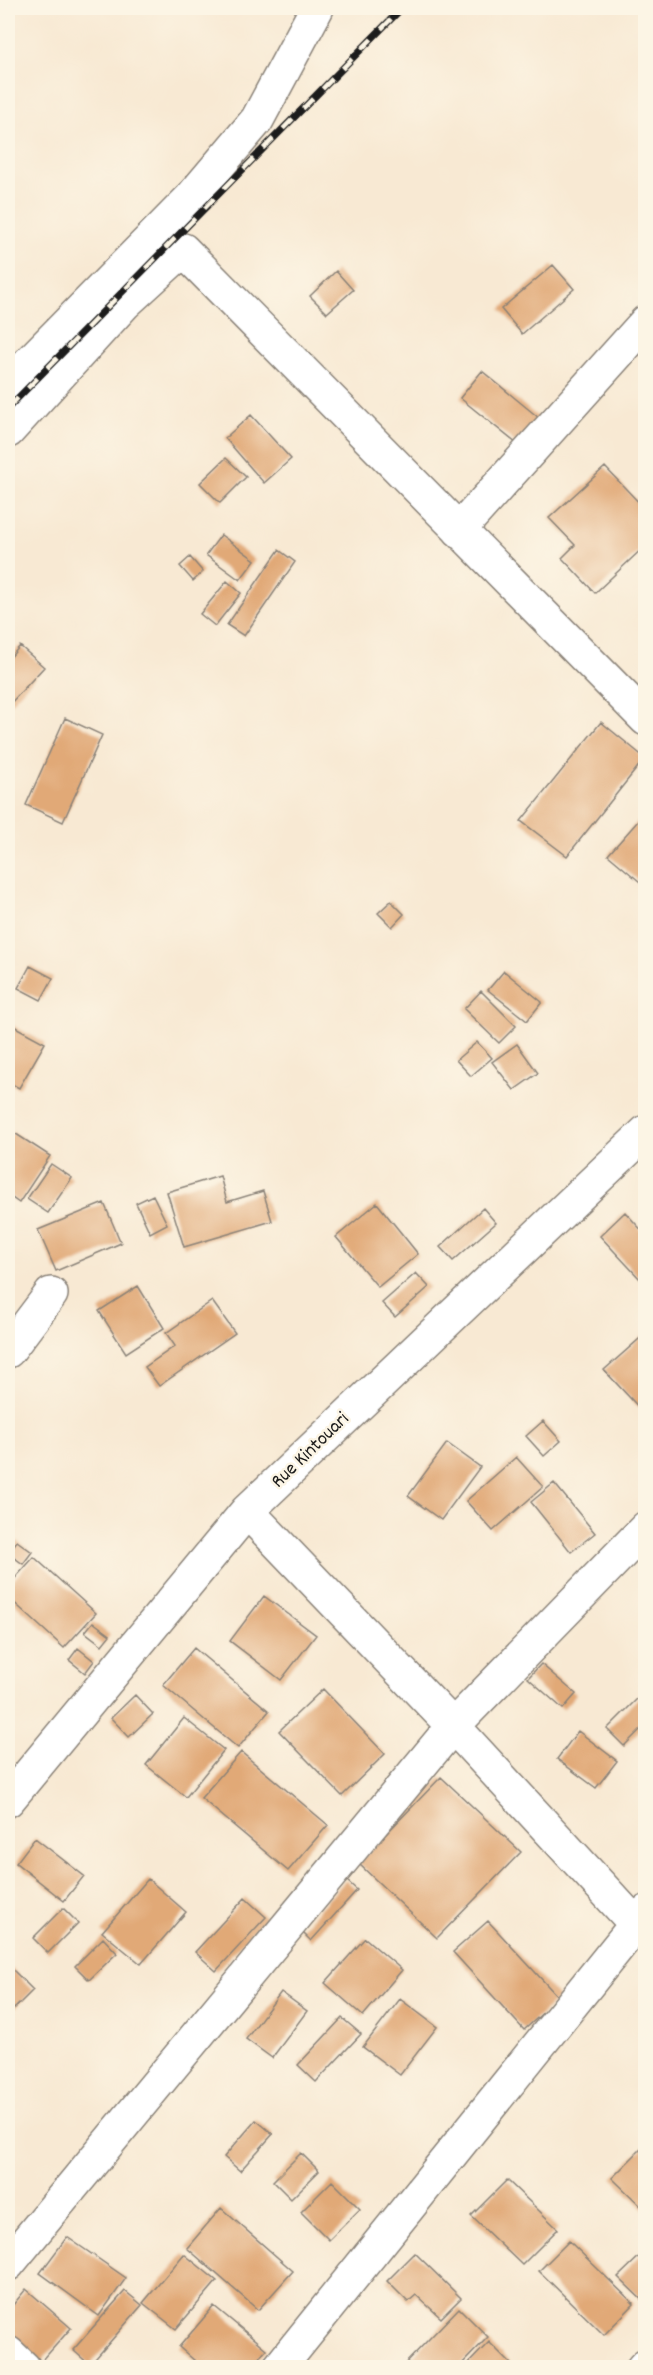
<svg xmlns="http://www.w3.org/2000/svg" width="653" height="2375" viewBox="0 0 653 2375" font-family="Dekko,sans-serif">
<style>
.building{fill:#e1a977}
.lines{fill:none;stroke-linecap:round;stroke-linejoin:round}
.minor-casing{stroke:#8a8278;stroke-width:36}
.minor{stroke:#fff;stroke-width:33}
.rail-casing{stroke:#1c1c1c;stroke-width:7}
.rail{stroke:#fcf5e5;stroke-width:4.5;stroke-dasharray:14;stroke-linecap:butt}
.labels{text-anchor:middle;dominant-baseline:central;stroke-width:5;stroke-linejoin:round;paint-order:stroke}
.street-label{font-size:20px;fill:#1c1c1c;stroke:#fcf5e5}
</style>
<rect width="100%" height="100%" fill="#fcf5e5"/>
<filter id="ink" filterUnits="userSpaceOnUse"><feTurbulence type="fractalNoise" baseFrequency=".0167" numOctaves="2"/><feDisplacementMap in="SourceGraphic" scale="12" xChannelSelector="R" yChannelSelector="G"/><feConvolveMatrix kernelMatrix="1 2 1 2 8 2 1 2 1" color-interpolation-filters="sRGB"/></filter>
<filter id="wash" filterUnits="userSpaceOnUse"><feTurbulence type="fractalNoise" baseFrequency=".008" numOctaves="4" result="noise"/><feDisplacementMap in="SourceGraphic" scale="24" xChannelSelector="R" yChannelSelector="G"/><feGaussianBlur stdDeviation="1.35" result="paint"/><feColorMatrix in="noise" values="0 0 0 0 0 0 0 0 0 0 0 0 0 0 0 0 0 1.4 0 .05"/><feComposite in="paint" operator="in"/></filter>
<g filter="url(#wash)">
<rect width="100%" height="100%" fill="#f8e9d3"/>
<g id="blocks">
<path class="building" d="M553 265 574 289 522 334 501 309Z
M336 271 353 290 327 313 310 296Z
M482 371 544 422 522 448 460 398Z
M251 415 291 459 264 483 225 438Z
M226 458 246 477 220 503 200 483Z
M605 467 646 510V545L595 593 562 558 575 545 549 518Z
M221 535 255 560 240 580 206 555Z
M279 550 295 562 244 636 227 625Z
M190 557 203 572 193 581 180 566Z
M227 581 241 593 215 626 200 614Z
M20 646 44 667 8 706V660Z
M65 718 102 735 63 822 26 805Z
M601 722 645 758 567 856 521 821Z
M646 812V887L608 855Z
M391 901 404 914 392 927 378 913Z
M30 966 53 978 41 1000 18 988Z
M504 971 542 1002 527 1021 488 990Z
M481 991 516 1026 499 1043 464 1009Z
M8 1023 45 1043 19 1088 8 1082Z
M477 1042 492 1058 471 1076 456 1060Z
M517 1044 538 1073 514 1090 492 1062Z
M13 1132 50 1156 19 1203 8 1195V1141Z
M51 1164 72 1178 48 1213 27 1199Z
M220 1176 227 1202 263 1191 272 1221 184 1247 167 1192Z
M153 1195 167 1224 150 1233 136 1203Z
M104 1203 121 1243 56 1271 38 1230Z
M377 1203 418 1254 378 1287 336 1237Z
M483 1208 496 1223 453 1261 440 1247Z
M625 1212 646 1235V1276L641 1280 600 1236Z
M416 1273 429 1287 395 1317 382 1303Z
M138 1286 164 1328 126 1353 99 1311Z
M212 1301 235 1333 159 1386 145 1367 175 1346 166 1333Z
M646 1333V1415L604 1370Z
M543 1421 561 1441 544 1456 526 1436Z
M447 1443 480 1467 441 1520 408 1496Z
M516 1457 543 1487 493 1531 466 1501Z
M554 1483 595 1533 571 1552 531 1502Z
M17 1541 32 1552 23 1564 8 1553Z
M34 1557 96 1613 64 1648 8 1597V1586Z
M264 1596 316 1635 281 1680 230 1641Z
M93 1622 110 1635 102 1645 85 1632Z
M78 1648 94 1661 85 1673 69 1660Z
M194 1648 269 1711 238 1748 163 1685Z
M541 1664 576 1694 563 1709 528 1678Z
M323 1689 385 1754 342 1796 279 1731Z
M646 1690V1724L624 1746 607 1729Z
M135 1695 153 1714 129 1737 111 1718Z
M184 1718 224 1750 186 1797 146 1765Z
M578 1731 617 1761 596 1788 557 1759Z
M241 1752 328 1825 288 1871 201 1798Z
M441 1777 521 1852 437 1938 358 1863Z
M35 1838 84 1876 64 1901 16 1863Z
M148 1879 186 1912 141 1964 102 1932Z
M346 1880 357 1890 311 1941 300 1930Z
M245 1898 266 1917 216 1971 195 1952Z
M63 1908 78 1923 48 1953 33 1938Z
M488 1921 559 1998 524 2030 453 1952Z
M103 1938 117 1953 89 1980 75 1966Z
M365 1938 402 1970 363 2016 325 1983Z
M12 1969 33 1990 14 2009 8 2003V1973Z
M281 1992 307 2011 272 2058 246 2039Z
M400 1999 437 2027 400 2075 363 2047Z
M342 2018 361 2034 316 2082 298 2065Z
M256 2120 273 2134 240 2171 224 2157Z
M646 2144V2211L612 2178Z
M301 2153 319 2171 291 2199 273 2181Z
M507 2180 558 2229 522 2265 471 2216Z
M332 2181 360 2209 329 2240 301 2212Z
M221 2208 293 2271 258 2310 187 2248Z
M67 2237 126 2278 99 2316 40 2273Z
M569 2241 634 2304 604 2335 539 2271Z
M646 2250V2304L618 2277Z
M415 2253 461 2298 441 2318 416 2295 408 2302 387 2281Z
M184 2254 217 2281 176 2329 143 2303Z
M26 2289 71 2328 41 2362 8 2335V2311Z
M125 2291 142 2305 90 2365 73 2350Z
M214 2306 266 2349 250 2368H203L179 2347Z
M459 2308 488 2337 458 2368H401Z
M489 2342 515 2368H464Z"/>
</g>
</g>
<g filter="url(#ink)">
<use href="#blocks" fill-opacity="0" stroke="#8a8278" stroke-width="1.5"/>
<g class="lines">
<g class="minor-casing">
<path id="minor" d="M8 384 191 198 257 120 317 8
M8 431 124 304 183 250 646 719
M459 530 646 322
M8 1351 51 1294
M247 1511 453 1726 646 1935
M8 1800 247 1511 646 1132
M8 2264 453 1726 646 1528
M8 2353 24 2368
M279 2368 646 1912
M643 2368 646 2365"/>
</g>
<use href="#minor" class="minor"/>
<g class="rail-casing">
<path id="rail" d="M8 408 402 8"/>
</g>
<use href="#rail" class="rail"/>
</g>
</g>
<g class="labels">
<g class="street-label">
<text transform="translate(311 1451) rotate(-44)">Rue Kintouari</text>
</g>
</g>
<rect width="653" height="2375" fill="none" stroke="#fcf5e5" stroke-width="30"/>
</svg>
